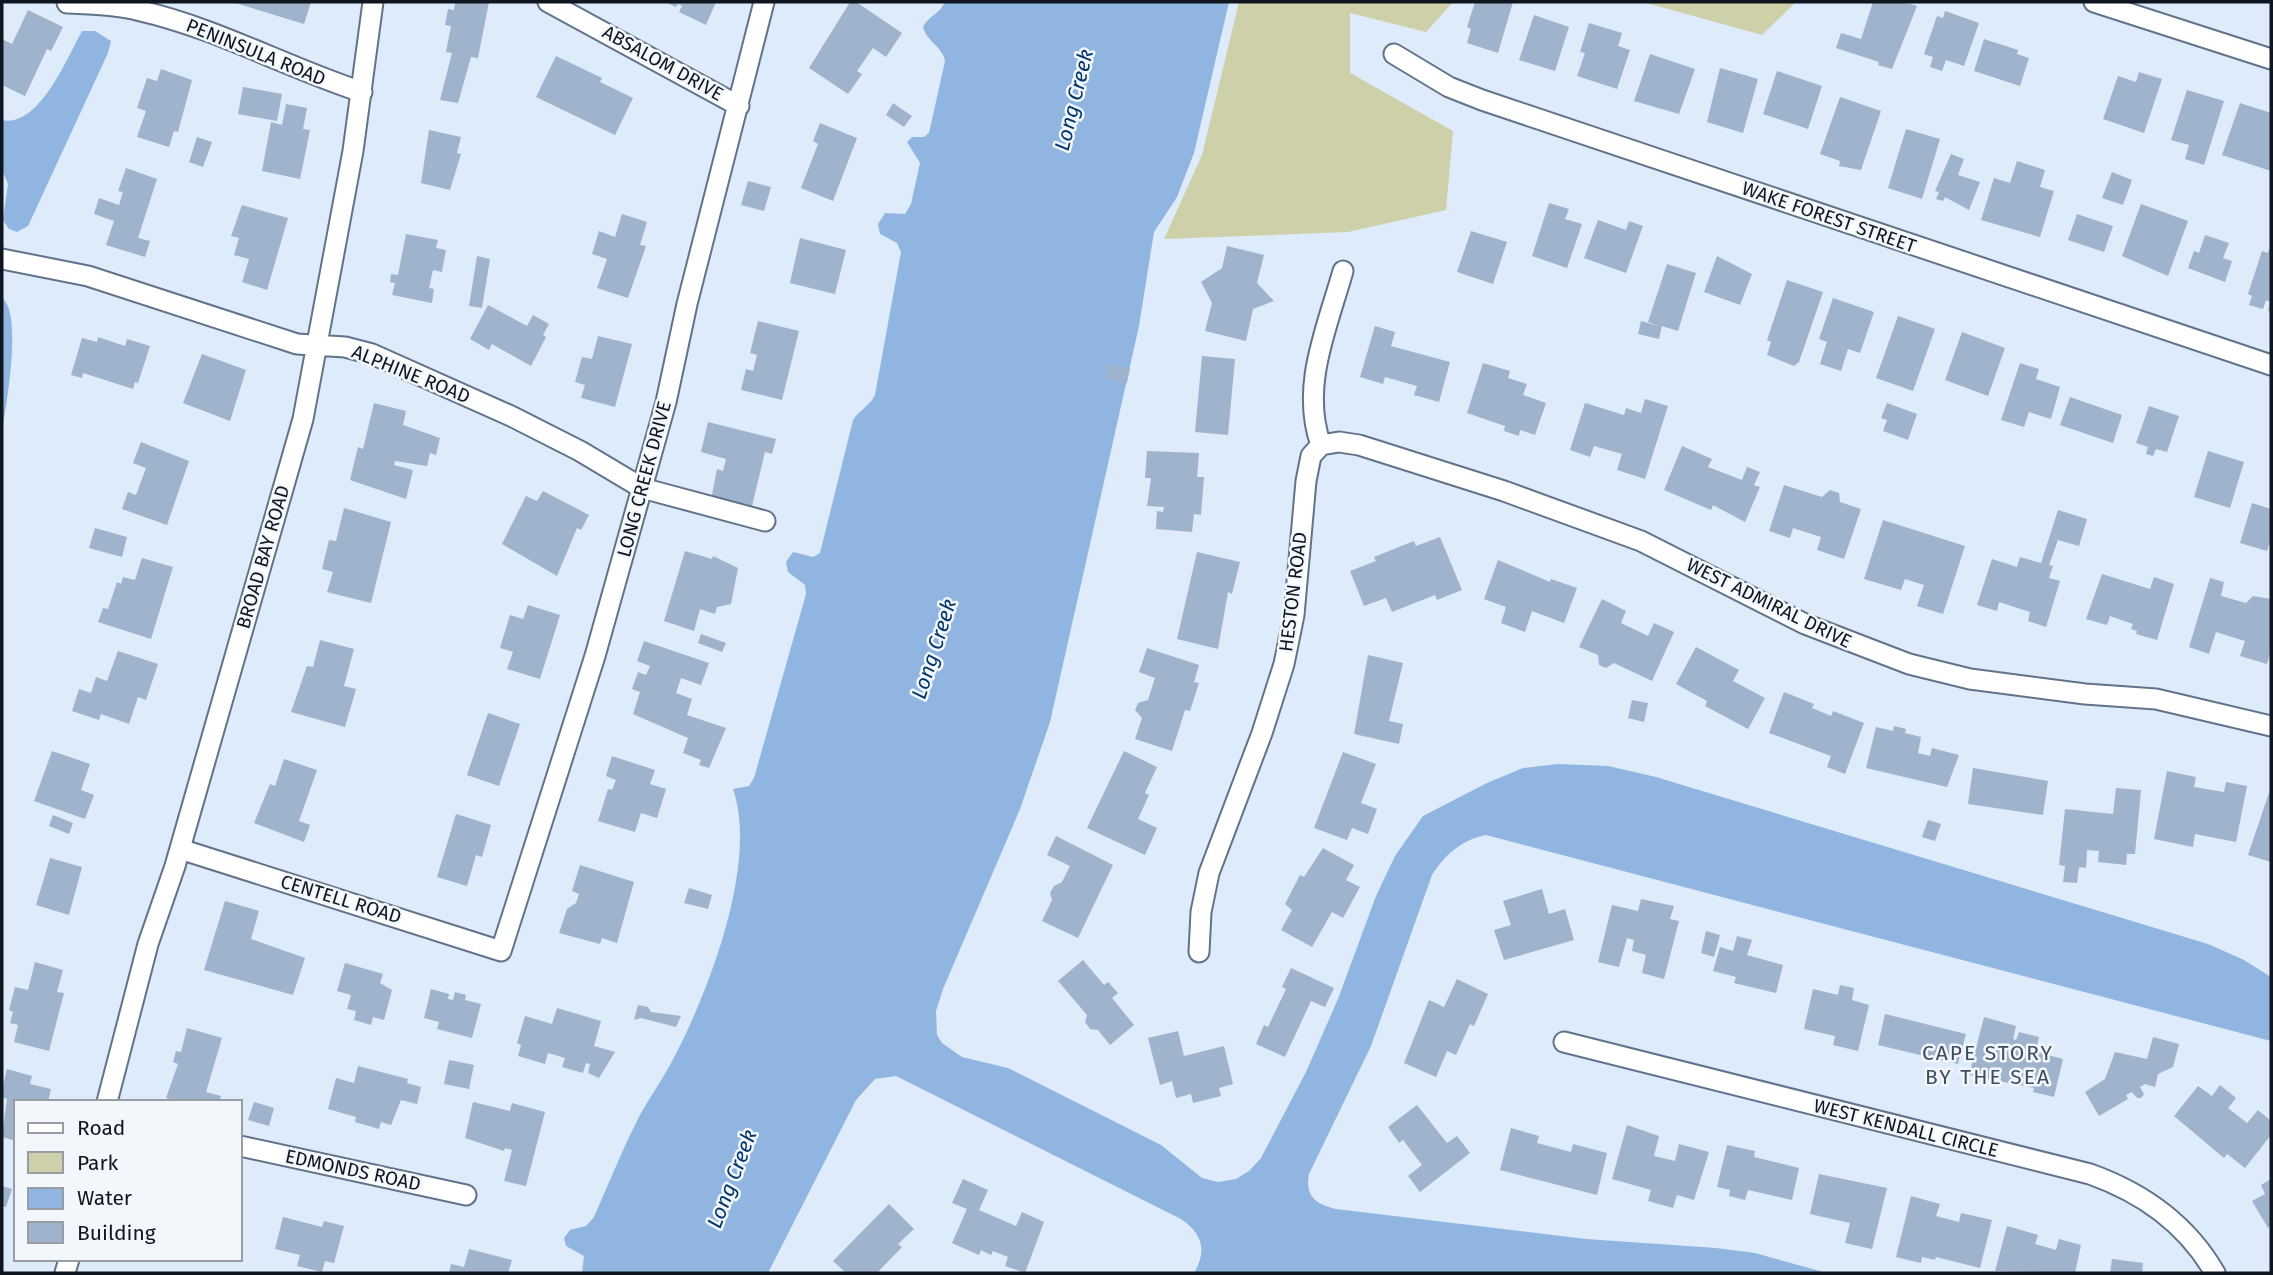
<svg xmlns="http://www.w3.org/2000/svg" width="2273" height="1275" viewBox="0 0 2273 1275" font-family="'Fira Sans',sans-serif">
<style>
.green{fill:#cdd0a8}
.water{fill:#90b5e1}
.building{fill:#9fb3cc}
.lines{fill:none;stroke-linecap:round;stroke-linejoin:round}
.street-casing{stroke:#61738a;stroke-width:23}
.street{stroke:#fff;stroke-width:19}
.labels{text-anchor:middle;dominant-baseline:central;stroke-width:5;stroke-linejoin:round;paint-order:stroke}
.street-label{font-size:19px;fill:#0f161f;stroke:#f3f7fc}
.water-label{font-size:21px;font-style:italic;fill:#00366b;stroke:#f3f7fc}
.neighbourhood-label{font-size:21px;letter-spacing:2px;fill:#3c4d63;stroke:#f3f7fc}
</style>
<rect width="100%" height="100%" fill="#deebfa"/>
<path class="green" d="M1239 2H1453L1426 32 1350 13V73L1453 131 1446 210 1348 232 1164 239 1202 155Z
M1643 2H1796L1762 35Z"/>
<path class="water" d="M945 2H1229L1194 153 1177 197 1154 232 1139 326 1050 722 1020 809 943 989 936 1011 937 1035 942 1043 962 1057 1008 1068 1161 1145 1202 1178 1218 1182 1236 1179 1249 1171 1261 1158 1306 1072 1338 999 1376 896 1395 856 1423 816 1487 783 1523 768 1558 764 1608 766 1656 777 2208 944 2244 960 2271 977V1041L1486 835C1461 840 1445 855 1432 875L1371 1046 1309 1174C1305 1196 1315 1204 1336 1209L1586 1239 1716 1248 1755 1253 1827 1273H1194C1207 1251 1203 1234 1181 1219L896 1076 875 1079 856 1100 768 1273H582L584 1256 566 1246 564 1238 570 1230 586 1226 594 1217C609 1183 623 1148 640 1115 649 1098 661 1082 670 1065 707 997 759 864 733 789L749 786 754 778 806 594 805 585 788 572 786 562 793 552 813 557 820 553 853 420C860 409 870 406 875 395L901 252 897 243 880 234 878 224 885 213 905 214 911 204 920 163 907 142 912 137H924L929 133 945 61C942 46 927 42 923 27 928 16 940 14 945 2Z
M82 31H95L111 41 108 53 28 226 17 232 9 229 3 220 8 184 2 170V120C39 128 67 58 82 31Z
M2 298C23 313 6 406 2 431Z"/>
<path class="building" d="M232 2H311L304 24Z
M455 2H489L478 58 471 57 458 103 440 100 452 53 446 52 451 26 445 25 448 9 454 10Z
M665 2H716L706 25 679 12 682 6 678 4 676 7Z
M850 2H856L902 33 886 57 873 48 857 71 862 74 848 94 809 68Z
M1475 2H1513L1498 53 1467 43 1471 29 1467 27Z
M1873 2H1904L1917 6 1892 69 1878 65 1879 62 1836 48 1841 33 1861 39Z
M28 10 63 27 51 51 47 49 25 96 2 85V39L12 44Z
M1945 11 1979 23 1964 66 1946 60 1942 71 1930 67 1933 57 1924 54 1937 16 1943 18Z
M1534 15 1569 27 1555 71 1519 60Z
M1589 23 1622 33 1618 46 1630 50 1617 89 1577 76 1585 53 1580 52Z
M1984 39 2018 50 2017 54 2029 58 2020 86 1974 71Z
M1650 54 1695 69 1679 114 1634 101Z
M556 56 602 78 600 82 633 98 615 135 536 97Z
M1720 68 1758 79 1743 133 1707 122Z
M161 69 192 80 178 132 174 131 169 147 137 137 146 111 137 108 147 78 157 81Z
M1777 71 1822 86 1808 129 1763 114Z
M2139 72 2162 79 2144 133 2103 119 2118 76 2136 82Z
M243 87 282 94 277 121 238 114Z
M2187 90 2224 101 2204 165 2185 159 2189 145 2171 140Z
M1840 97 1881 111 1861 170 1839 166 1840 161 1820 154Z
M893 103 912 116 904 127 886 115Z
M2240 103 2271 113V171L2222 155Z
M286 104 307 108 303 129 310 130 300 179 262 171 271 122 282 125Z
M820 123 857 138 833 201 801 188 818 144 813 141Z
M1906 129 1940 139 1922 199 1888 188Z
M429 130 461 137 457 153 461 154 450 190 421 183Z
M197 137 212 142 203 167 189 162Z
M1951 154 1964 159 1958 175 1980 182 1969 210 1945 197 1943 201 1936 199 1939 192 1935 191Z
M2017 161 2045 170 2040 187 2054 191 2040 237 1981 220 1994 178 2010 183Z
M126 168 157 179 138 238 150 241 145 257 106 245 114 221 94 214 99 198 119 205 123 192 118 191Z
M2112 172 2132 180 2123 205 2102 198Z
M748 181 771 187 764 211 741 205Z
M1549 203 1569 209 1565 219 1582 224 1567 268 1532 256Z
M2141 204 2188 221 2168 276 2122 256Z
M242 205 288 218 267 290 242 282 249 259 234 255 239 238 231 236Z
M622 214 647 222 640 245 646 246 628 298 597 288 607 259 592 254 599 231 615 237Z
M2077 214 2113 226 2104 252 2068 240Z
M1598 220 1626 230 1629 221 1643 226 1626 273 1584 258Z
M1471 231 1507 242 1493 284 1457 272Z
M406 234 438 240 436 248 446 250 442 272 433 270 429 288 434 289 432 303 392 295 395 283 390 282 391 274 398 275Z
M2205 235 2229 243 2223 258 2232 261 2225 282 2188 268 2194 251 2199 253Z
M800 238 846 250 835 294 790 283Z
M1227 246 1264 255 1257 283 1274 301 1253 309 1246 341 1205 331 1212 303 1201 282 1222 268Z
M2269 249 2271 250V312L2268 311 2270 302 2266 300 2263 309 2249 305 2252 296 2248 294 2262 251 2268 253Z
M477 256 490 259 482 308 469 306Z
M1717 256 1752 274 1740 305 1704 292Z
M1667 264 1696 273 1678 331 1662 326 1659 339 1638 334 1641 321 1659 326 1648 322Z
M1787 280 1823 292 1799 362 1794 366 1767 355 1771 342 1767 340Z
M1833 298 1874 312 1860 353 1848 349 1841 371 1820 364 1827 342 1819 339Z
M488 305 527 326 533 315 549 324 543 335 546 337 531 366 492 344 489 350 470 339Z
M1898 316 1935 329 1913 391 1876 378Z
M758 321 799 331 782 400 741 390 746 369 753 371 757 355 750 353Z
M1375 326 1395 332 1391 346 1450 362 1439 402 1414 395 1417 386 1385 377 1383 384 1360 377Z
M1962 332 2005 348 1988 396 1945 380Z
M598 336 632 344 615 407 581 398 585 385 575 382 582 357 592 359Z
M98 337 125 346 127 339 150 346 138 383 135 382 133 389 83 373 82 378 71 375 82 338 97 342Z
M202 354 246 370 230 421 183 403Z
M1202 356 1235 359 1228 435 1195 432Z
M1483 363 1510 371 1508 378 1527 384 1523 395 1546 403 1535 435 1520 430 1519 436 1504 431 1505 426 1467 413Z
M2020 363 2039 369 2036 379 2060 387 2051 419 2029 412 2024 427 2001 420Z
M1108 364 1130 368 1127 383 1106 379Z
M2070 397 2122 415 2113 443 2060 425Z
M1645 399 1668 406 1645 479 1617 470 1622 454 1594 446 1590 457 1570 450 1585 403 1624 415 1626 408 1641 413Z
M374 403 406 411 403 425 440 438 436 455 430 453 427 466 395 461 394 465 413 470 406 499 350 480 358 447 363 449Z
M1887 403 1917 414 1908 440 1883 431 1887 420 1881 418Z
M2149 406 2179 416 2167 452 2156 449 2153 456 2146 454 2148 447 2136 443Z
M708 422 776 439 772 454 765 452 751 510 711 500 717 469 723 471 726 459 701 452Z
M141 442 189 461 167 525 122 509 128 492 136 495 146 468 133 463Z
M1682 446 1712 459 1708 467 1742 480 1747 467 1760 472 1754 485 1760 487 1745 522 1713 505 1711 510 1664 490Z
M1147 451 1199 453 1197 477H1204L1201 515 1194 514 1192 532 1156 529 1157 511 1163 512 1164 507 1147 506 1151 478H1145Z
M2208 451 2244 462 2230 508 2194 497Z
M1784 485 1822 497 1830 490 1839 493 1840 502 1861 509 1844 559 1817 550 1821 537 1793 528 1790 538 1769 531Z
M543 491 589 515 581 530 577 528 557 576 502 544 526 496 537 501Z
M2252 503 2271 509V539L2267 551 2240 543Z
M344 508 391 522 371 603 327 592 333 572 322 569 329 540 336 541Z
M2058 510 2087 519 2079 546 2058 540 2049 565 2053 566 2049 578 2060 581 2046 627 2028 621 2030 612 1999 602 1997 611 1977 605 1992 559 2017 567 2020 557 2041 563Z
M1883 520 1965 546 1943 614 1917 606 1924 585 1905 579 1901 590 1864 579Z
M95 528 127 537 122 557 89 548Z
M1440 537 1462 590 1437 600 1435 595 1392 612 1386 598 1364 606 1350 571 1376 561 1374 557 1414 541 1416 546Z
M685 551 712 559 713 556 738 568 731 604 717 607 715 614 700 609 694 631 664 621Z
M1197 552 1240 562 1232 594 1228 592 1218 649 1177 639Z
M142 558 173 567 151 639 98 622 103 608 108 609 117 582 121 584 123 577 135 580Z
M1498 560 1550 582 1551 579 1577 588 1564 623 1532 611 1525 632 1501 623 1506 607 1484 599Z
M2102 574 2150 589 2154 577 2174 584 2157 640 2136 634 2137 631 2131 629 2133 624 2110 616 2107 625 2086 619Z
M2210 578 2224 582 2221 596 2246 603 2253 596 2271 599V649L2267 664 2240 656 2245 641 2216 632 2209 654 2189 647Z
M1602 599 1626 611 1621 623 1648 636 1654 623 1674 632 1652 681 1614 663 1606 668 1599 665 1598 655 1579 647Z
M528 605 560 615 540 679 507 669 513 652 500 648 510 615 523 619Z
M701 634 726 643 722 652 698 643Z
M320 640 354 649 344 686 356 689 345 727 291 712 307 666 313 667Z
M644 641 709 663 701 685 681 678 676 693 692 699 687 715 726 728 709 768 699 765 701 760 683 753 688 738 633 714 640 692 632 689 638 672 646 675 650 666 637 661Z
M1696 647 1739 670 1733 681 1765 698 1748 729 1705 706 1707 701 1676 684Z
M1147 648 1199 665 1194 682 1199 683 1190 711 1185 710 1172 751 1135 739 1142 718 1135 710 1138 703 1148 700 1155 678 1139 672Z
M118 651 158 664 146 700 138 697 129 724 101 714 99 720 72 711 79 689 91 693 96 677 107 681Z
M1368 655 1403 663 1389 721 1403 724 1399 744 1354 734Z
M1784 692 1814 704 1812 708 1831 716 1833 711 1864 723 1845 774 1827 767 1831 756 1769 733Z
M1632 700 1648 703 1644 722 1628 718Z
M488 713 520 724 499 786 467 775Z
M1894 726 1906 729 1905 733 1921 737 1918 753 1930 756 1932 748 1959 755 1947 787 1866 768 1876 727 1893 731Z
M52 751 90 764 81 790 94 795 85 819 34 801Z
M1124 751 1157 767 1145 793 1149 795 1138 819 1157 828 1145 855 1087 828Z
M1343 752 1376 764 1361 803 1377 809 1368 834 1352 828 1347 840 1314 828Z
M612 756 655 770 650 784 666 789 657 818 641 813 635 832 598 821 608 789 612 790 616 780 606 776Z
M284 759 317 770 299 821 310 825 304 842 254 823 270 784 275 786Z
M1973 768 2048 781 2043 815 1968 804Z
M2167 771 2196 777 2194 787 2224 792 2226 782 2247 786 2236 842 2195 834 2193 847 2154 839Z
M2116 788 2141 790 2135 854H2127L2126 865 2098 862 2099 851 2087 850 2086 868 2079 867 2077 883 2063 882 2065 866 2059 865 2065 809 2113 814Z
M2269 793 2271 794V862L2248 855Z
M456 814 491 825 482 857 476 855 467 886 437 877Z
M53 815 73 823 69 834 49 826Z
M1928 820 1941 824 1935 841 1922 837Z
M1056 836 1113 865 1078 938 1042 921 1052 900 1050 893 1054 886 1062 882 1070 866 1047 855Z
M1323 848 1354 865 1346 880 1360 887 1343 918 1332 912 1312 947 1281 930 1292 910 1285 904 1300 875 1304 877Z
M50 858 82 867 69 915 36 905Z
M580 865 634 882 617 943 602 938 600 944 559 933 567 909 576 903 579 894 572 891Z
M689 888 712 895 708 909 684 903Z
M1542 889 1549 914 1565 909 1574 940 1504 960 1494 930 1511 925 1503 901Z
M1641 899 1674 906 1670 919 1679 921 1664 979 1642 973 1646 955 1632 951 1634 940 1627 938 1619 967 1598 962 1612 905 1638 911Z
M225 901 259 911 251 939 305 958 293 995 204 970Z
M1706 931 1720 935 1714 957 1701 953Z
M1737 936 1752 940 1747 955 1783 965 1776 993 1734 983 1736 977 1713 971 1720 947 1733 951Z
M1083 960 1104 985 1108 982 1118 993 1112 998 1134 1025 1110 1045 1098 1030 1090 1029 1085 1022 1087 1015 1058 981Z
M35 962 63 970 57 992 64 993 49 1051 14 1042 18 1025 10 1023 13 1012 9 1010 15 987 28 990Z
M345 963 383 974 380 983 392 990 384 1020 373 1017 371 1025 354 1020 356 1011 347 1009 351 995 337 991Z
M1291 968 1334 988 1325 1007 1311 1001 1285 1057 1256 1044 1264 1025 1268 1027 1286 989 1282 987Z
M1457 979 1488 994 1474 1026 1470 1024 1456 1055 1447 1051 1436 1077 1404 1063 1429 1000 1444 1007Z
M1840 985 1854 988 1852 1000 1869 1005 1858 1051 1833 1045 1835 1036 1804 1029 1813 989 1838 995Z
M431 989 449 994 448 999 453 1000 455 992 466 995 465 1000 481 1004 472 1038 437 1029 439 1022 424 1018Z
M638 1005 648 1007 651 1012 681 1016 676 1027 641 1018 634 1020Z
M557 1008 601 1021 594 1046 615 1052 599 1078 588 1073 590 1064 586 1063 583 1073 562 1067 565 1058 548 1053 545 1064 518 1056 521 1045 517 1043 525 1016 552 1024Z
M1885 1014 1966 1034 1958 1064 1878 1045Z
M1984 1017 2016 1026 2013 1039 2016 1040 2019 1032 2039 1037 2036 1052 2063 1059 2054 1097 2033 1092 2034 1088 1969 1075Z
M187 1028 222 1038 206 1092 221 1096 219 1102H181L166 1098 178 1064 173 1062 176 1051 181 1052Z
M1178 1031 1184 1056 1224 1046 1233 1084 1219 1088 1221 1096 1193 1103 1191 1094 1176 1098 1172 1081 1160 1085 1148 1038Z
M2153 1037 2179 1044 2173 1067 2158 1074 2155 1087 2145 1084 2140 1087 2144 1094 2141 1098H2137L2132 1092 2126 1095 2128 1099 2099 1116 2085 1092 2105 1079 2115 1052 2147 1059Z
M449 1060 474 1065 469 1089 444 1084Z
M358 1066 408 1079 407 1083 421 1087 417 1104 401 1100 391 1125 381 1122 379 1129 355 1122 356 1117 328 1109 336 1078 354 1083Z
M7 1069 32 1076 30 1084 51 1089 48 1102H16V1141L2 1137 7 1099 2 1097V1090Z
M2220 1085 2236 1098 2228 1108 2247 1123 2258 1110 2271 1121V1135L2245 1168 2227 1154 2224 1158 2174 1116 2198 1086 2212 1096Z
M254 1102 274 1108 269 1126 248 1120Z
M473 1102 510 1111 512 1103 545 1112 526 1186 504 1181 512 1150 505 1148 504 1151 465 1138Z
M1417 1105 1447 1143 1457 1136 1470 1153 1420 1192 1408 1176 1422 1165 1403 1140 1399 1143 1388 1127Z
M1627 1125 1659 1136 1654 1156 1675 1161 1679 1144 1709 1152 1694 1200 1677 1195 1673 1208 1648 1201 1651 1190 1612 1179Z
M1511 1128 1539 1136 1537 1143 1571 1152 1573 1144 1607 1153 1597 1195 1500 1170Z
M1727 1145 1755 1151 1754 1157 1799 1168 1792 1200 1748 1190 1745 1200 1729 1196 1730 1190 1717 1187Z
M1819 1174 1887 1188 1872 1249 1845 1243 1850 1223 1810 1214Z
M963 1179 988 1190 979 1210 1016 1226 1022 1212 1044 1222 1025 1273 1005 1266 1008 1257 993 1251 991 1255 981 1250 979 1255 952 1243 967 1209 952 1203Z
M2271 1179V1226L2268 1228 2252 1201 2265 1194 2261 1185Z
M2 1186 12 1189 6 1207 2 1206Z
M1911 1196 1940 1204 1936 1216 1959 1222 1961 1213 1992 1220 1980 1268 1936 1257 1935 1260 1922 1257 1921 1263 1896 1257Z
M889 1204 914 1229 898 1244 902 1247 877 1273H846L833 1261Z
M283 1217 322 1227 324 1221 344 1226 334 1263 325 1261 322 1272 297 1266 300 1255 275 1249Z
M2007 1226 2038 1235 2035 1244 2056 1250 2059 1239 2081 1245 2075 1273 1995 1271Z
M469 1249 512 1260 508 1273H449L451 1264 464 1267Z
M2112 1259 2143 1263 2142 1273H2110Z"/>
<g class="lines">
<g class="street-casing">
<path id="street" d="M548 2 739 106
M2094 2 2271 59
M67 3C92 4 117 5 141 11 216 28 288 68 362 92
M1394 54 1449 87 1482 100 2271 365
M2 259 88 276 297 344 345 347 372 354 511 416 580 451 642 488 765 521
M1321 445 1339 442 1359 445 1504 491 1641 541 1805 624 1909 664 1970 679 2085 694 2156 699 2271 726
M180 849 501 951 595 656 666 402 687 304 764 2
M1199 952 1201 912 1209 873 1262 733 1284 664 1294 615 1306 481 1311 456 1321 445C1300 387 1327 328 1343 271
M1564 1042 2090 1174C2143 1193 2186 1223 2215 1273
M107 1102 148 944 175 866 303 419 353 151 373 2
M240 1146 466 1195
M65 1273 69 1259"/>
</g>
<use href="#street" class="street"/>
</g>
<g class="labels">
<g class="street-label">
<text transform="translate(256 52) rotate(22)">PENINSULA ROAD</text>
<text transform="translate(663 63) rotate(29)">ABSALOM DRIVE</text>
<text transform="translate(1829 217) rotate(19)">WAKE FOREST STREET</text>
<text transform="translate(411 374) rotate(22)">ALPHINE ROAD</text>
<text transform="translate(644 479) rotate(-75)">LONG CREEK DRIVE</text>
<text transform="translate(263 557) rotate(-74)">BROAD BAY ROAD</text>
<text transform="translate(1293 592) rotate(-83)">HESTON ROAD</text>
<text transform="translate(1769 603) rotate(26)">WEST ADMIRAL DRIVE</text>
<text transform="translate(341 899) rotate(17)">CENTELL ROAD</text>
<text transform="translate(1906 1128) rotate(14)">WEST KENDALL CIRCLE</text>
<text transform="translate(353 1170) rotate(12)">EDMONDS ROAD</text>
</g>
<g class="water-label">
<text transform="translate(1074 100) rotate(-76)">Long Creek</text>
<text transform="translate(934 649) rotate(-72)">Long Creek</text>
<text transform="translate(732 1179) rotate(-69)">Long Creek</text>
</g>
<g class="neighbourhood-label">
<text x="1988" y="1053">CAPE STORY<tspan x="1988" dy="24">BY THE SEA</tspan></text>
</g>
</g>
<rect width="2273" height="1275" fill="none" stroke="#0f161f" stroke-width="7"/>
<rect x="14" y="1100" width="228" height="161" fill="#f3f7fc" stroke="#989da4" stroke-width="2"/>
<rect x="28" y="1123" width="35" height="10" fill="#ffffff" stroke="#989da4" stroke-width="2"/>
<text x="77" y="1135" font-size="21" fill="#0f161f">Road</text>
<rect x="28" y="1152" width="35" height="21" fill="#cdd0a8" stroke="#989da4" stroke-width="2"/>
<text x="77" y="1170" font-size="21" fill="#0f161f">Park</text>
<rect x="28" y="1188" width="35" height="21" fill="#90b5e1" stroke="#989da4" stroke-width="2"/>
<text x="77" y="1205" font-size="21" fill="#0f161f">Water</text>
<rect x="28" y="1222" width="35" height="21" fill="#9fb3cc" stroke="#989da4" stroke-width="2"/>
<text x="77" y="1240" font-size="21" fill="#0f161f">Building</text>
</svg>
